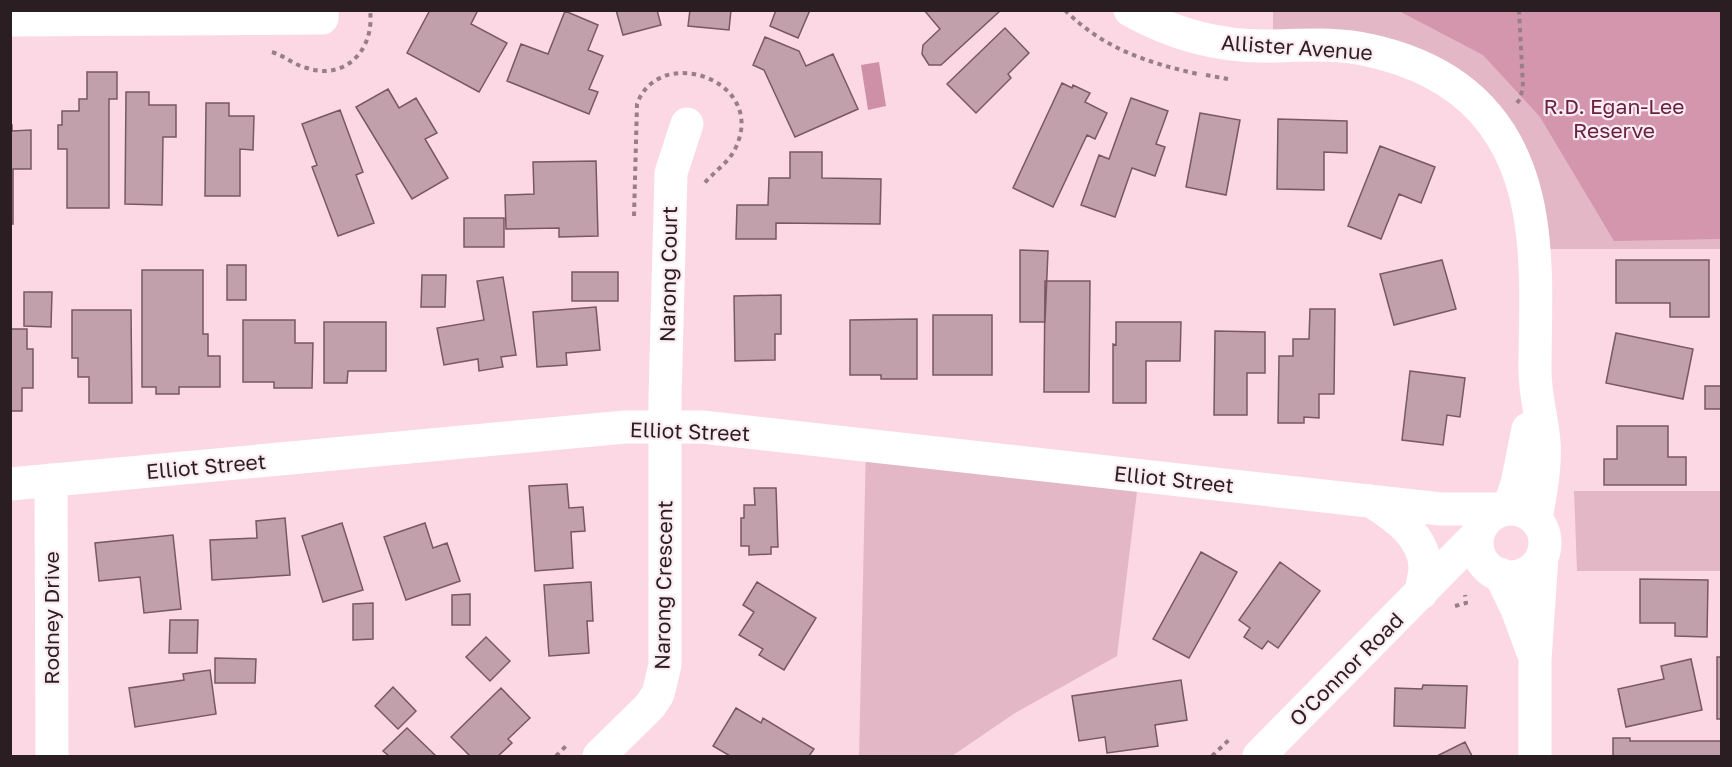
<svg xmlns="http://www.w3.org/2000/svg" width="1732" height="767" viewBox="0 0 1732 767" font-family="'Golos Text',sans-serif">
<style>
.green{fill:#e4b7c7}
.forest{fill:#d496ad}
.water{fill:#ce90a7}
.building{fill:#c19fab;stroke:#775863;stroke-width:1.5}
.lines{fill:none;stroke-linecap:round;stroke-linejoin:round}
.path{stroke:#987f87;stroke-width:4;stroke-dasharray:4.5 4.5;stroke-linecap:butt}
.minor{stroke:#fff;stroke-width:33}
.labels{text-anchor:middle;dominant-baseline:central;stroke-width:4.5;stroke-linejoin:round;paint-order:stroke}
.street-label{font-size:21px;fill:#2b1e23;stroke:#fbecf1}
.park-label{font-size:21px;fill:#692042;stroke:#fbecf1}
</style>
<rect width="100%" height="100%" fill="#fcd8e4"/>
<path class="green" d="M1273 11H1721V249H1534L1524 186 1435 73 1273 46Z
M866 445 1139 475 1117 656 1015 713 952 756H859Z
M1574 491H1721V571H1577Z"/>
<path class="forest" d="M1399 11H1721V239L1614 241 1540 117 1483 55Z"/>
<path class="water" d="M879 62 886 106 868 110 861 65Z"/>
<path class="building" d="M430 10H478L471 24 507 43 479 92 407 53Z
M616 10H657L661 25 623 35Z
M690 10H731L729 30 688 26Z
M776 10H810L798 38 770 26Z
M924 10H1001L941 65H929L922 54 923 45 940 29Z
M565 11 598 25 588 50 603 56 589 89 598 92 589 114 507 81 521 44 548 54Z
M1005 28 1029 53 1008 74 1011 78 976 113 947 84Z
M765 37 799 51 806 66 833 54 858 109 795 137 764 70 753 65Z
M87 72H117V99H109V208H67V149H58V125H62V111H79V99H87Z
M1062 83 1072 88 1073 85 1090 93 1085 102 1107 113 1095 139 1087 135 1053 207 1013 188Z
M388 89 399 108 416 98 437 133 425 139 448 178 412 199 356 107Z
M126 92H149V105H176V137H163L162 205 125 204Z
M1131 98 1168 111 1156 144 1165 147 1155 176 1132 168 1115 217 1081 205 1099 155 1109 159Z
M206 103H229V116H254L253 150 240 149V196H205Z
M340 110 363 172 356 175 374 223 338 236 312 167 317 165 302 124Z
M1200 113 1240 120 1226 195 1186 187Z
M1278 119 1347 121V153L1324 152V190L1277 189Z
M10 125H12V131L31 130V169H13V224H10Z
M1380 146 1435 167 1421 203 1399 194 1381 239 1348 226Z
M790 152H822V178L881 179 880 224 776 223V239H736L737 205H768L769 178H790Z
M596 161 598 236 559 237V228L506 229 505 195 534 194 533 162Z
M464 218H504V247H464Z
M1020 250 1048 251 1045 322H1020Z
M1442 260 1456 309 1394 325 1380 274Z
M1616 260H1709V317H1670V303H1616Z
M227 265H246V300H227Z
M142 270H203V334H208V356H220V387H179V394H156V387H142Z
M572 272H618V301H572Z
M422 275H446L445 307H421Z
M503 277 516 355 501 357 503 367 479 371 478 359 444 365 437 328 484 320 477 281Z
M1045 281H1090L1089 392H1044Z
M24 292H52L51 327 24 326Z
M781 295V334H775V360L735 361 734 296Z
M596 307 600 350 566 353 567 365 537 367 533 312Z
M1310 309H1335L1334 394H1319V418L1304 417V423H1278L1279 356H1293V339H1309Z
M72 310H131L132 403H89V377H78V358H72Z
M933 315H992V375H933Z
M917 319V379H881V375H850V320Z
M243 320H295V343H313L312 388H274V382H243Z
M324 322H386V371H348L347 383H324Z
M1116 322H1181L1180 361H1146V403H1113V344L1116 345Z
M10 329H27V349H33V388H22V411H10Z
M1215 331 1265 332V373H1247V415H1214Z
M1616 333 1693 349 1683 399 1606 383Z
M1410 371 1465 378 1460 417 1447 415 1443 445 1402 440Z
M1705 386H1722V409H1705Z
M1617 426H1668V457H1686V485H1604V459H1617Z
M567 484 569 508 583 507 585 531 571 532 573 568 535 571 529 486Z
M754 488H776L778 547H771V554L749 555V546H741V518H744V505H755Z
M285 518 290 575 212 580 210 540 257 538 256 521Z
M342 523 363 590 323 602 302 536Z
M425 523 433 548 447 543 460 581 406 600 384 537Z
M173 535 181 609 144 613 140 577 99 581 95 543Z
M1201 552 1237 572 1189 658 1153 639Z
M1280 562 1320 591 1278 648 1268 641 1262 649 1244 637 1250 628 1239 620Z
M1640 579 1708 580 1707 637 1675 636V623H1640Z
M591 582 593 621H587L589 653 549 656 544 585Z
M757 582 816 618 784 670 759 655 763 649 739 635 754 612 743 605Z
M470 594V625H452V595Z
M373 603V639L353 640V604Z
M170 620H198L197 653H169Z
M486 637 510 661 490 681 466 657Z
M1717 657H1722V719H1717Z
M215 658 256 659 255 683H215Z
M1691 659 1702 710 1626 727 1618 689 1664 679 1661 666Z
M210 670 216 714 135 727 129 688 184 680 183 674Z
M1181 680 1187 720 1155 725 1158 746 1107 753 1105 737 1079 741 1072 696Z
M1423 685 1467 686 1465 728 1394 726 1395 688 1422 689Z
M393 687 416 711 398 729 375 706Z
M501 688 530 718 508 739 512 743 498 756H470L451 737Z
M736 708 761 723 763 718 814 749 809 756H730L713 746Z
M407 728 436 756H389L383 751Z
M1613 738H1630V741H1722V756H1613Z
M1465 742 1472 756H1437Z"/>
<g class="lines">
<path class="path" d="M1065 10C1102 48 1148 63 1198 74
M272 52C285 56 294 65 307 68 346 81 375 49 370 10
M1206 75 1228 79
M1517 103 1520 99 1523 87 1519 10
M634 216 637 104C659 43 767 80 736 147 729 163 714 171 703 185
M1455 606 1466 603 1465 595
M556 756 568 744
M1212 756 1231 738"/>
<path class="minor" d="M1130 10C1171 33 1217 46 1264 46 1298 46 1335 42 1368 50 1466 71 1520 130 1532 230 1538 276 1535 324 1535 370 1535 396 1542 417 1544 442 1546 467 1540 495 1536 519
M10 20 322 18V10
M51 480 52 756
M10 484 625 427H702L1441 509H1502
M1371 501C1395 516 1426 537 1425 570 1424 577 1422 586 1421 593
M1508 509 1517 484 1528 429
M1477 543a34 34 0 1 1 68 0a34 34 0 1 1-68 0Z
M1500 574 1517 609 1532 650
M599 756 650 706 658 694 665 665V398L671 173 687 124
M1259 756 1478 534
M1535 756V660L1542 556"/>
</g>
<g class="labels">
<g class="street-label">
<text transform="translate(1297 47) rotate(4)">Allister Avenue</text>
<text transform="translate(668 274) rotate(-89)">Narong Court</text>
<text transform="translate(690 431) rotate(2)">Elliot Street</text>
<text transform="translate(206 466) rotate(-5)">Elliot Street</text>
<text transform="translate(1174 479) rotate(6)">Elliot Street</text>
<text transform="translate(663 585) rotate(-89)">Narong Crescent</text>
<text transform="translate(51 618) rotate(-90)">Rodney Drive</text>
<text transform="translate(1346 669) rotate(-45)">O'Connor Road</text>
</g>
<g class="park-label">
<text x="1614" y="106">R.D. Egan-Lee<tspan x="1614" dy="24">Reserve</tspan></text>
</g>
</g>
<rect width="1732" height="767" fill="none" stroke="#2b1e23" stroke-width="24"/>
</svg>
